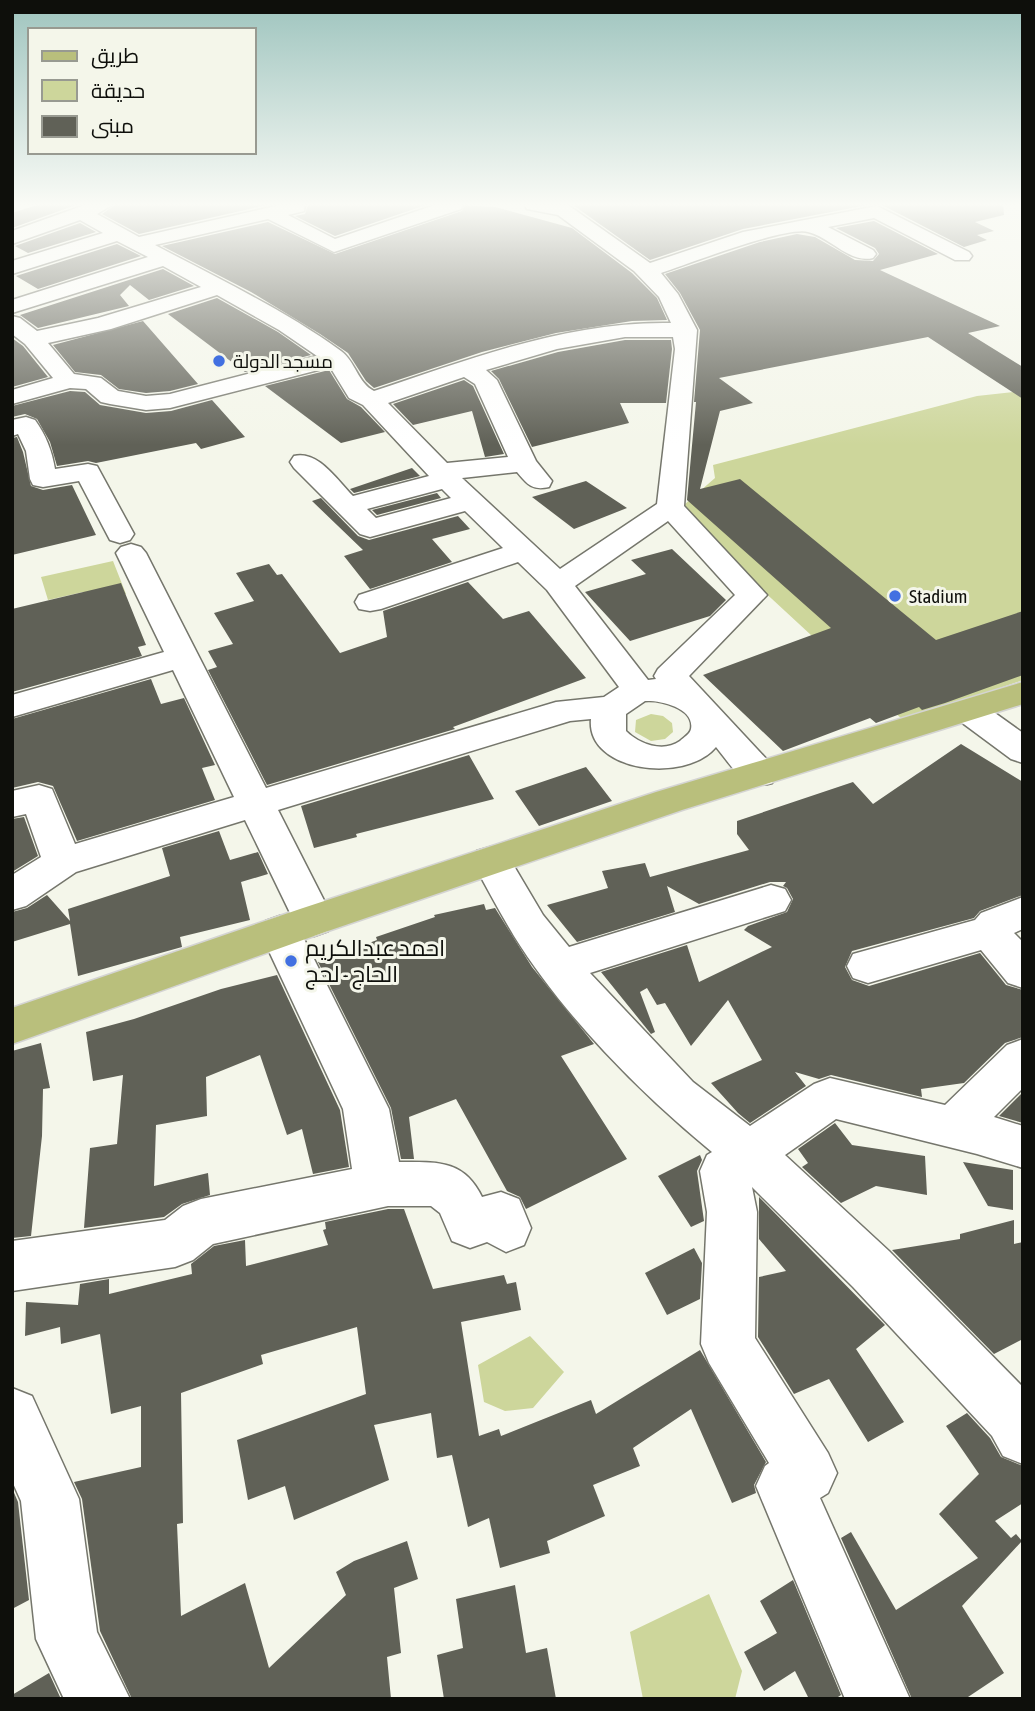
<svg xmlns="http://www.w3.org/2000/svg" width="1035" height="1711" viewBox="0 0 1035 1711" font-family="'Asap Condensed',Cairo,sans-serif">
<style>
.green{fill:#cdd69b}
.building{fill:#606157}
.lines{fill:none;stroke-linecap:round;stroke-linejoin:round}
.minor-casing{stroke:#75766c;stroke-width:3}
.major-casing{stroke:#d4d4d3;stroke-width:3}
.minor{fill:#fff;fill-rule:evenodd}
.major{fill:#b9bf7c;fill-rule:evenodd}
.poi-dot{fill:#4270e1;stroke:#f4f6ea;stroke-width:2.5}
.labels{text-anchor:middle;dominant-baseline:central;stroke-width:6;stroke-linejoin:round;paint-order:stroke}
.far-poi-label{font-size:19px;fill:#0e0f0b;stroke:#f4f6ea;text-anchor:start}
.poi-label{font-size:23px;fill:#0e0f0b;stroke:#f4f6ea;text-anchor:start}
</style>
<rect width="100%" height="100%" fill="#f4f6ea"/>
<path class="green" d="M1023 391V680L904 721 677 511 715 478 713 465 977 396Z
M113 561 126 594 88 603 83 592 48 600 41 577Z
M651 714 663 716 672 723 673 732 665 739 651 741 635 732 636 720Z
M530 1336 564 1372 533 1408 505 1411 484 1402 478 1365Z
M709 1594 742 1671 735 1699H643L630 1632Z"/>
<path class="building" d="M37 205H76L12 228V213Z
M115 205H267L139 234 102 214Z
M308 205H426L335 236 295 216 305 214Z
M465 205 495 207 572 228 632 273 657 298 667 320 632 321 556 333 482 352 374 388 366 381 348 353 320 334 251 292 162 246 268 222 335 254 462 211Z
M573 205H867L743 229 650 260Z
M882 205H1003L1004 215 975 222 994 231 977 235 987 240 964 247Z
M874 221 938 254 880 270 1000 326 968 333 1023 367V399L928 337 719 378 753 403 720 411 700 489 740 479 936 640 1023 611V675L945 703 922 710 919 707 876 723 870 718 783 751 703 675 831 628 687 500 696 402H694L700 330 680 293 665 274 760 242 797 234 815 237 855 260 873 261 879 254 875 248 836 228Z
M80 223 96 232 28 253 15 246Z
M117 244 141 256 38 289 16 276Z
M163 269 194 286 149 300 130 285 120 295 129 306 38 328 20 315Z
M217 298 278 332 311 355 245 372 168 314Z
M143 321 198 384 170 391 146 393 119 389 101 375 75 372 53 345Z
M12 338 23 346 48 377 12 387Z
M625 340H671L672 349 666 403H620L629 423 532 447 499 379 491 371 558 352Z
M329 370 347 399 361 407 385 432 341 443 265 386Z
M464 380 473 386 504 454 485 457 472 411 413 425 393 404Z
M70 391 85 392 100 405 146 413 171 411 212 400 245 437 201 449 196 443 96 463 88 461 57 466 50 442 37 419 25 414 12 417V406Z
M17 437 23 452 31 486 43 490 72 485 96 535 12 555V438Z
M412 468 420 476 354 493 350 489Z
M586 481 627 508 574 529 532 497Z
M437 493 441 498 377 515 372 510Z
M321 498 358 536 369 540 458 516 470 529 432 539 452 562 370 589 344 556 363 550 312 501Z
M672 549 726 600 710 616 630 641 585 592 646 574 631 560Z
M269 564 277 575 282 574 340 653 387 637 383 611 468 582 503 619 529 611 586 678 453 727 455 729 267 785 208 670 217 667 208 651 233 644 214 613 254 601 236 573Z
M121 583 146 645 138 647 142 656 12 692V609Z
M151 679 161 704 184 698 215 765 202 768 215 800 77 841 53 786 38 782 12 788V719Z
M961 744 1023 782V895L980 911 974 918 852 951 845 967 852 980 869 986 980 953 1006 985 1023 990V1037L1005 1043 964 1083 921 1089 922 1097 831 1075 819 1079 795 1072 806 1086 750 1123 738 1113 711 1083 762 1060 728 1000 691 1046 665 1003 657 1005 647 988 640 992 655 1032 651 1034 601 972 687 945 699 982 772 947 744 930 748 926 787 912 793 899 787 888 783 886 786 882H770L699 904 667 886 675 912 577 942 547 905 608 888 602 871 645 863 650 877 749 850 737 834V821L853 782 873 804Z
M469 755 494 799 356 834 357 837 314 848 301 806Z
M586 767 612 801 539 826 515 791Z
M24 817 38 856 12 872V819Z
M219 831 230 860 258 852 268 874 241 882 250 920 180 937 182 947 78 976 70 924 12 942V912L27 908 47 895 70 921 68 909 170 876 162 848Z
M484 904 486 910 495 908 532 967 594 1044 561 1056 627 1159 526 1209 520 1197 507 1191 456 1099 409 1117 414 1159H401L391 1108 318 962 377 940 376 937 435 917 434 915Z
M277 975 340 1110 349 1167 313 1174 302 1129 287 1135 260 1055 206 1077 207 1116 156 1125 154 1186 208 1173 210 1195 182 1204 164 1217 84 1228 90 1148 117 1144 123 1075 93 1081 86 1032 134 1019 221 989Z
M41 1043 50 1088 43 1089 42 1136 31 1236 12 1238V1051Z
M1023 1092V1123L999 1116Z
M835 1123 852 1145 925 1156 927 1195 876 1186 841 1203 802 1167 808 1163 798 1149Z
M700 1155 702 1160 697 1171 704 1221 691 1227 658 1176Z
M963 1162 1013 1170V1210L988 1206Z
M759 1197 885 1325 856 1349 904 1422 868 1442 829 1379 794 1394 758 1337 759 1277 786 1271 759 1239Z
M388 1209H404L433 1289 504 1275 507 1284 516 1282 521 1310 461 1322 479 1436 499 1429 501 1436 591 1400 596 1414 700 1350 766 1462 754 1485 756 1493 732 1503 691 1409 633 1448 640 1466 593 1485 605 1516 547 1541 550 1553 500 1568 489 1518 468 1527 452 1455 437 1458 431 1413 374 1425 389 1480 294 1520 285 1486 248 1500 237 1440 366 1394 357 1327 261 1355 263 1364 181 1393 183 1523 177 1524 181 1616 245 1583 269 1668 346 1595 336 1572 354 1561 407 1541 418 1579 394 1588 401 1653 387 1657 391 1699H132L100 1631 82 1499 74 1482 141 1467V1406L111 1414 100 1334 61 1344 60 1327 25 1336 26 1302 78 1305 80 1284 109 1279V1294L192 1274 191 1264 214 1246 245 1240 246 1266 328 1245 323 1230 326 1229 325 1222Z
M1014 1220V1244L1023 1242V1339L994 1354 892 1250 960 1239V1234Z
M694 1248 702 1263 700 1299 667 1315 645 1273Z
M967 1413 990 1438 1001 1457 1023 1466V1503L995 1521 1011 1538 1016 1534 1022 1541 962 1606 1004 1673 965 1699H912L841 1538 851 1532 896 1610 978 1558 939 1514 979 1474 946 1426Z
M12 1488 18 1502 29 1600 12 1609Z
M793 1580 841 1695 835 1699H809L795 1671 764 1691 744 1652 777 1633 760 1601Z
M515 1585 526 1653 547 1648 556 1699H444L437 1655 463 1648 456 1599Z
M49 1673 61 1699H12V1695Z"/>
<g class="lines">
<g class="minor-casing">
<path id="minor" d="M85 205H112L97 214 139 237 280 205H305L304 211 288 215 335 239 435 205H463L461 209 334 252 268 219 155 245C217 278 283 309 341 351 355 361 358 383 374 391 470 359 568 321 671 323L659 297 634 271 558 215 527 209 525 205H568L650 263 743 232 877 206 969 252 972 256 969 260H955L874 218 828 227 873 250 876 254 873 258C850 264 830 237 808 232 786 226 688 264 661 273L678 294 697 330 684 506 767 595 689 676 772 765 777 774 772 783C744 791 732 766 716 747 685 784 586 772 591 719L570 721 278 810 334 920 328 931 314 936 300 931 389 1109 399 1162C436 1162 464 1159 482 1197L501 1192 519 1199 531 1228 524 1245 506 1252 487 1242 470 1248 452 1241 440 1213 431 1206H388L213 1244 193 1260 175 1267 12 1291V1241L165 1220 183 1206 201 1199 352 1169 343 1109 260 932 266 921 280 916 294 921 245 820 76 872 26 906 12 910V875L41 857 26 814 12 817V791L39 785 52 789 75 844 234 797 173 670 12 717V695L164 652 116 553 121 547 131 544 141 547 146 553 266 788 556 702 604 697 619 687 547 590 518 562 381 609 370 611 359 609 355 602 359 595 503 548 465 511 370 537 360 534 294 468 290 462 294 456C318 450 337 480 353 496L429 476 363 405 349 398 330 367 170 408 146 410 110 404 101 402 86 389 70 388 12 404V390L53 378 25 344 12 334V316L20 318 37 331 98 318 201 287 163 266 12 313V300L148 257 117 241 12 274V261L103 233 80 220 12 244V231ZM217 295 279 330 317 356 170 394 146 396 118 391 101 378 74 374 48 343 111 329ZM625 337H673L675 349 657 504 560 569 462 478 517 472C527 484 532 491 549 487L552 481 536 461 497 380 486 370 557 349ZM464 377 475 384 508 457 447 463 388 403ZM442 489 451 498 376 518 367 509ZM668 521 735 595 658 669 654 676 656 679 648 680 575 586ZM645 701C660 700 695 708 691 729 690 734 684 737 680 741 663 753 639 744 626 731V714Z
M26 417 35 420C46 435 52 451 55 469L88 464 97 466 134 534 130 540 120 543 110 540 79 481 43 487 33 485 30 479 26 451 18 434 12 436V420Z
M969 700 981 703 1023 733V763L1011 759 957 719 952 711 957 703Z
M491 847 505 851 543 915 569 947 771 885 785 889 791 900 785 911 590 973 693 1082 750 1126 814 1084 830 1078 945 1105 1007 1045 1023 1039V1088L994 1117 1023 1126V1168L977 1154 836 1119 785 1155 889 1251 1023 1387V1464L1003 1456 992 1436 853 1287 752 1187 757 1212 755 1338 828 1453 837 1473 828 1493 820 1498 910 1699H845L756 1486 765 1466 769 1463 709 1363 701 1344 707 1212 700 1171 707 1155 712 1152C639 1092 564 1016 514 936 499 911 486 886 472 861L477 851Z
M1023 897V929L1014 933 1023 942V988L1008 983 981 950 868 983 853 978 847 966 853 954 975 920 981 913Z
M12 1388 32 1396 79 1499 97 1632 130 1699H64L36 1639 21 1501 12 1481Z"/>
</g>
<g class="major-casing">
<path id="major" d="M1023 682V704L682 810 328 931 12 1044V1008L300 909 656 792Z"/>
</g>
<use href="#minor" class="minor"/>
<use href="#major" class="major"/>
</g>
<linearGradient id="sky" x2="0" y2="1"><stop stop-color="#9ec4be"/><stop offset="0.46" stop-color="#fafbf6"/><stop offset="1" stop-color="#fafbf6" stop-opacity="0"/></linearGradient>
<rect width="1035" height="445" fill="url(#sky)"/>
<g class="poi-dot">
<circle cx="219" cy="361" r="7"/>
<circle cx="895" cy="596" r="7"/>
<circle cx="291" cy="961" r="7"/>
</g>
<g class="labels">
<g class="far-poi-label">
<text x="233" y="361">مسجد الدولة</text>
<text x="909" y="596">Stadium</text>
</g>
<g class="poi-label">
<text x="305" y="948">احمد عبدالكريم<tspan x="305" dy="26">الحاج - لحج</tspan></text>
</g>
</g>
<rect width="1035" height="1711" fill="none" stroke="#0e0f0b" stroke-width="28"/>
<rect x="28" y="28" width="228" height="126" fill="#f4f6ea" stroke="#989a91" stroke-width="2"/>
<rect x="42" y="51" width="35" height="10" fill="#b9bf7c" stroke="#989a91" stroke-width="2"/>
<text x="91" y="63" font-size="21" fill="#0e0f0b">طريق</text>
<rect x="42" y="80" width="35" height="21" fill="#cdd69b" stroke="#989a91" stroke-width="2"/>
<text x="91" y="98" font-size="21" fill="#0e0f0b">حديقة</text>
<rect x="42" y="116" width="35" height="21" fill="#606157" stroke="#989a91" stroke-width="2"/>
<text x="91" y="133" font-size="21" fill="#0e0f0b">مبنى</text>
</svg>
